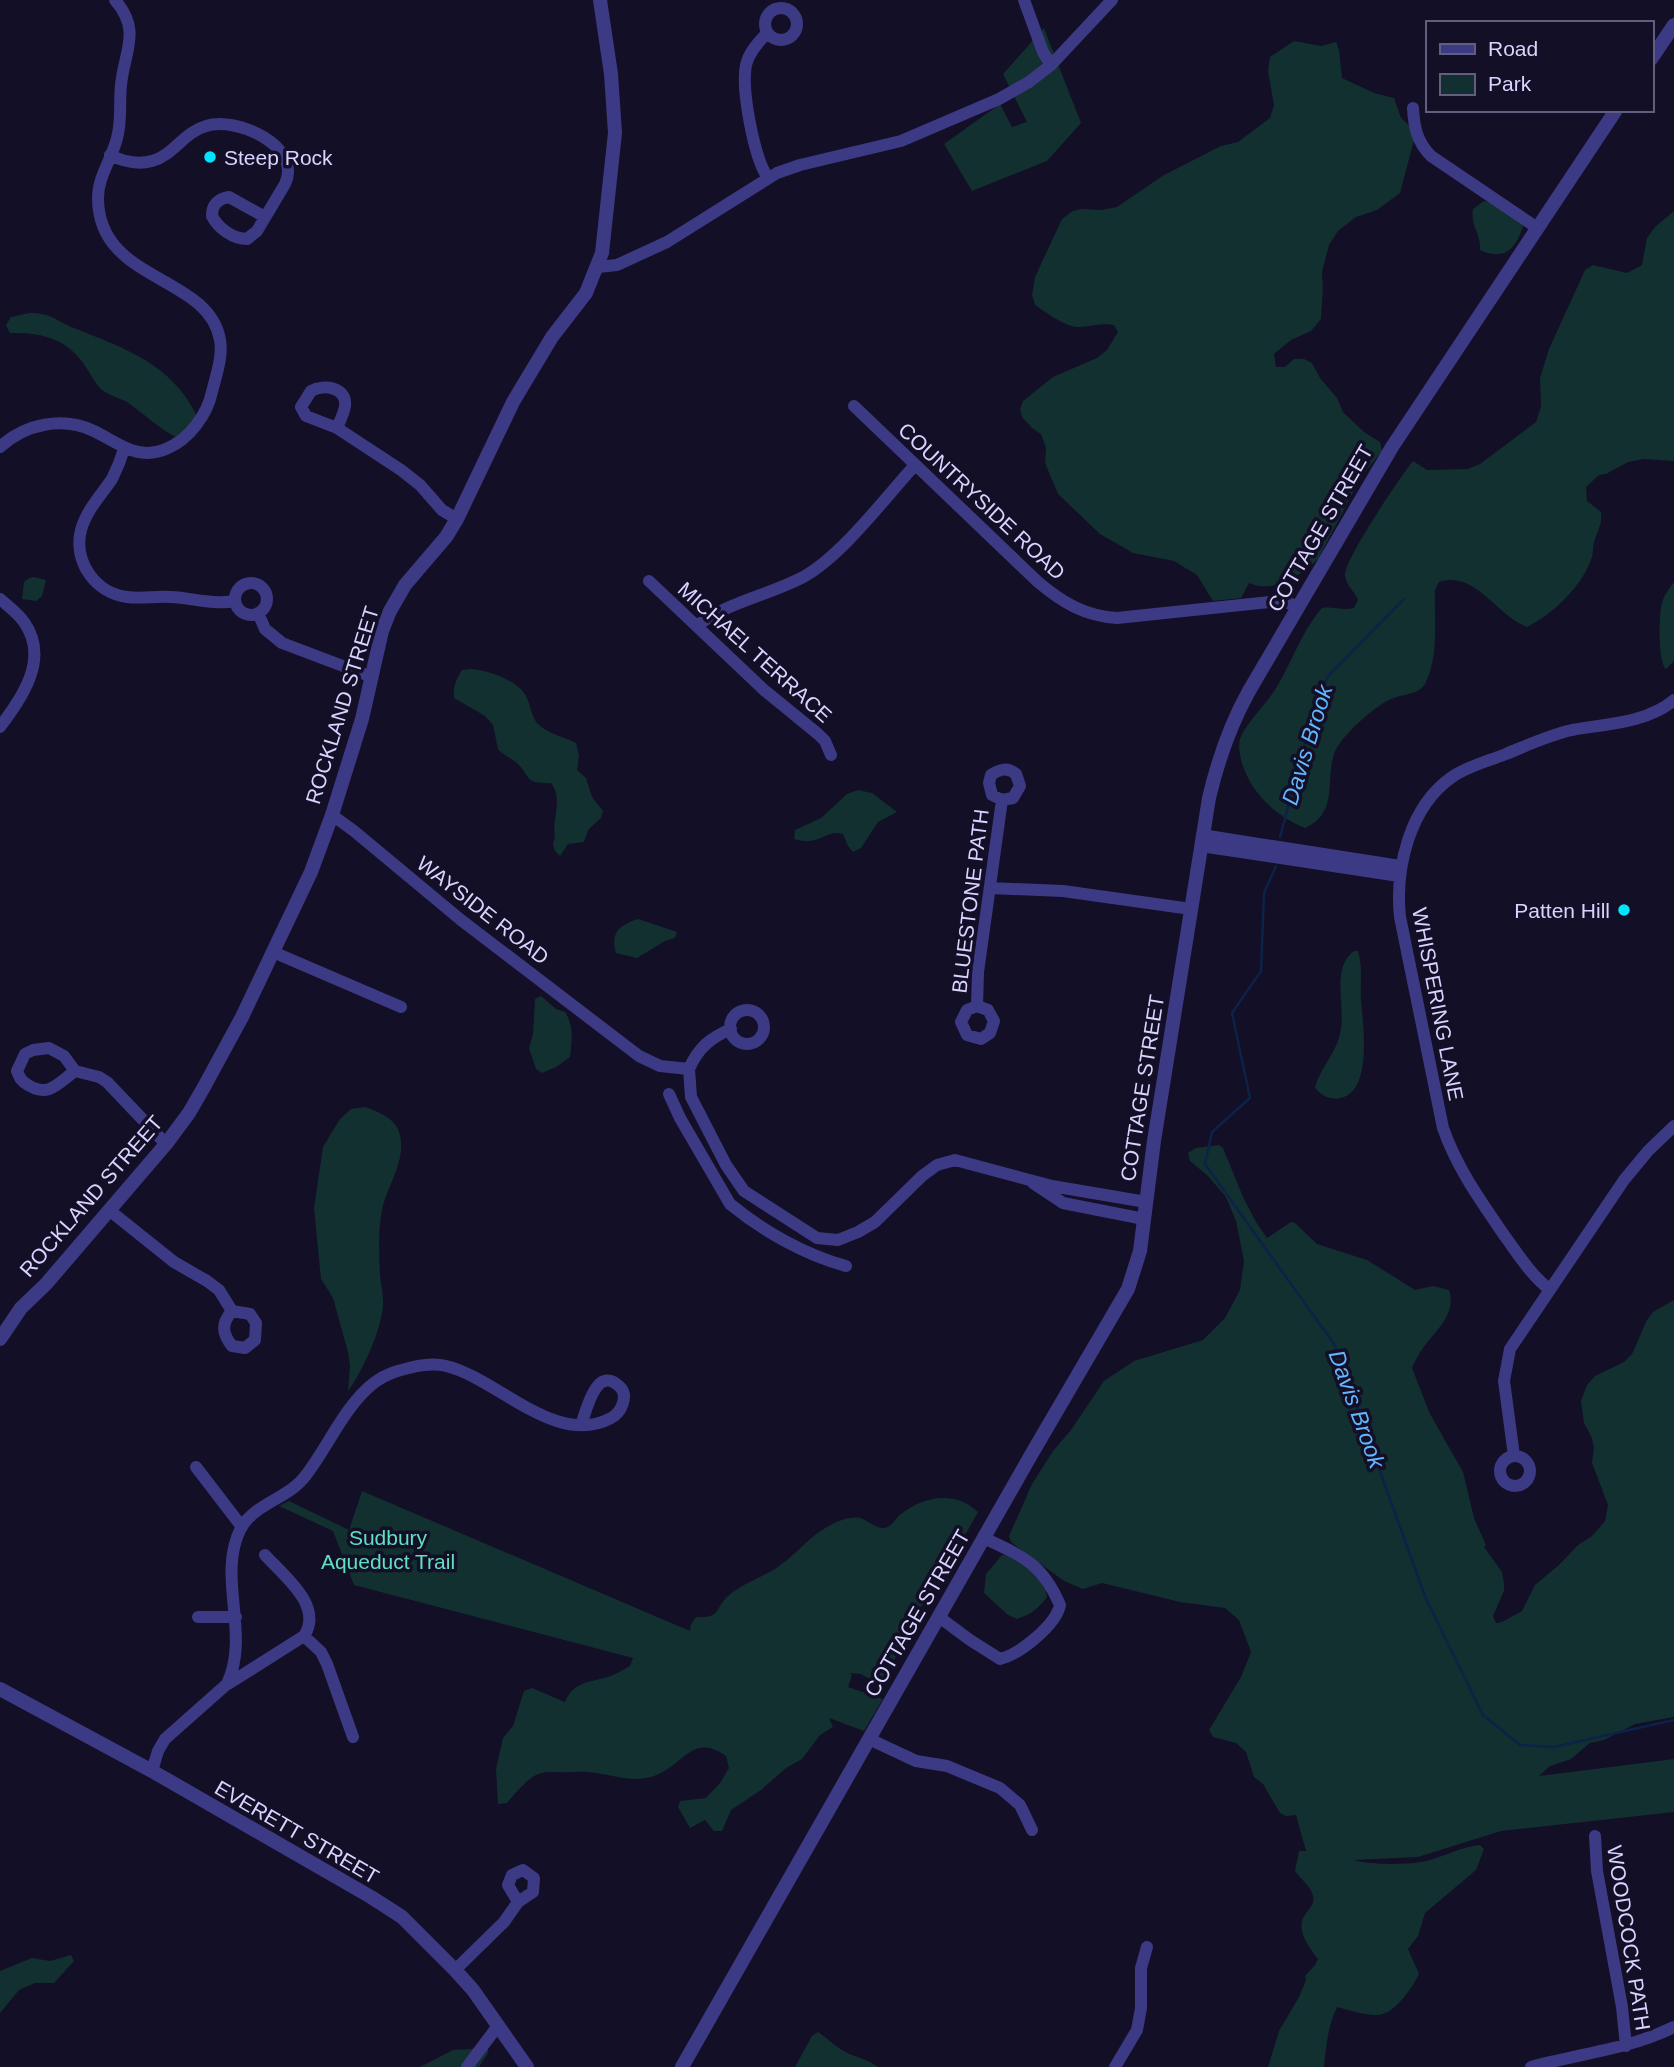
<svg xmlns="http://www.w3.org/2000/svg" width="1674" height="2067" viewBox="0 0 1674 2067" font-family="Helvetica,sans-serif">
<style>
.green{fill:#12302f}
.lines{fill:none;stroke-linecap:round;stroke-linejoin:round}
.stream{stroke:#0c2248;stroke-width:2.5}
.minor{stroke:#3d3a85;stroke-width:12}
.tertiary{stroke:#3d3a85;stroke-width:14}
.poi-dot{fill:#00e5ff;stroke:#130f26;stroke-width:2.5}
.labels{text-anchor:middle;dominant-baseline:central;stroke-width:7;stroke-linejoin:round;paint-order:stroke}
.poi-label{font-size:21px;fill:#d9d4ff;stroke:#130f26;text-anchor:start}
.street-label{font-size:21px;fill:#d9d4ff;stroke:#130f26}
.park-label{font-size:21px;fill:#5fe0c0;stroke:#130f26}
.water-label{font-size:23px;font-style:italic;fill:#62b6ff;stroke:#130f26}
</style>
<rect width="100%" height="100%" fill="#130f26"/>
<path class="green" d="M1044 28 1081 123 1047 161 972 191 944 144 1000 104 1012 127 1027 122 1003 74Z
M1294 41 1321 46 1336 42 1339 50 1342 78 1374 93 1394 98 1401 118 1411 127 1414 140 1400 193 1377 210 1356 217 1338 231 1329 245 1322 272 1323 288 1321 319 1311 331 1291 340 1274 354 1276 367H1285L1294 359H1304L1312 363 1320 378 1337 398 1343 412 1364 432 1380 442 1382 451 1361 477 1318 559C1301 576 1273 594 1249 583L1241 598 1213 601 1197 575 1174 561 1133 553 1100 534 1058 494 1045 463 1046 448 1041 434 1032 428 1022 417 1020 410 1023 401 1053 377 1097 358 1107 350 1118 332 1114 325C1102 323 1093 326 1081 327 1066 328 1047 313 1035 305L1032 295 1035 277 1062 219 1073 211 1081 209 1101 210 1117 207 1164 175 1221 146 1238 142 1270 118 1274 105 1268 71 1270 57Z
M1484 201 1500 205 1524 223C1517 247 1506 262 1480 250 1481 232 1470 227 1473 209Z
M1674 211V461L1644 459 1628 462 1606 474 1599 475 1586 487 1587 501 1601 512C1602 524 1599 528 1595 539 1592 546 1594 553 1591 560 1581 587 1552 615 1527 627 1496 615 1475 570 1439 582L1435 590C1434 619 1439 655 1426 682 1420 695 1406 693 1394 698 1377 704 1351 728 1340 743 1320 769 1344 811 1305 828 1275 816 1250 792 1241 760 1240 755 1238 745 1240 739 1245 725 1266 704 1274 691 1292 664 1300 633 1322 608 1333 606 1343 611 1354 608L1358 600C1355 592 1346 585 1345 576 1343 561 1401 476 1413 461L1427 470 1468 469 1480 464 1536 422 1541 407 1540 378 1549 349 1585 270 1593 265 1627 273 1642 265 1647 238 1655 227Z
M29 313C52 313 54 320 74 328 124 348 172 364 197 416L181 440C161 430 145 415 127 402 119 398 109 395 102 390 95 384 89 371 83 363 66 338 39 332 10 333L6 325 11 317Z
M34 577 46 580 42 596 36 601 22 599 24 582 29 578Z
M1674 582V661L1666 669C1658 662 1659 620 1661 608 1662 598 1668 590 1674 582Z
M471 669C488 670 520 681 527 698 531 707 531 715 537 723 547 734 563 736 576 743L579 756 577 770 586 778 592 797 603 811 601 818 588 830 584 842 568 844 560 856C554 850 551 846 555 838 551 819 564 800 551 783 523 783 533 779 517 763 511 758 503 755 498 749L493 725 485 716 454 698C453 687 456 679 462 670Z
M858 790 872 793 897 812 878 822 861 848 853 852 848 846 843 834C826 829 820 847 794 839L795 830 821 818 847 794Z
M638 919 677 932 675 938 665 941 637 958 616 953C610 933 619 925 638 919Z
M1354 951H1358C1363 968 1360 983 1361 1000 1363 1023 1372 1087 1344 1097 1332 1101 1323 1097 1315 1088 1320 1067 1337 1054 1341 1029 1345 1004 1331 968 1354 951Z
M541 996 556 1009 565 1012C574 1026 572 1041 570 1057L556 1067 542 1073 536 1069 529 1048 533 1034 535 999Z
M366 1107C378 1112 395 1118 399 1132 408 1158 387 1186 382 1210 378 1231 379 1254 380 1275 381 1285 384 1297 383 1307 380 1333 363 1370 348 1391L350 1365 348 1352 333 1298 321 1279 314 1208 323 1147 340 1119 351 1109Z
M1219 1145 1223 1148 1243 1197 1256 1222 1267 1238 1291 1222 1295 1223 1317 1244 1367 1260 1415 1290 1433 1286 1449 1290C1457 1314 1436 1330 1423 1348 1418 1355 1415 1361 1412 1368L1430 1414 1463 1472 1474 1518 1486 1545 1484 1547 1502 1572 1504 1583V1591L1493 1616 1496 1623 1502 1622 1522 1611 1535 1585 1560 1564 1578 1545 1592 1536 1605 1521 1608 1505 1592 1463 1594 1447 1591 1436 1584 1423 1581 1401 1587 1385 1595 1376 1624 1362 1632 1354 1647 1320 1653 1312 1674 1300V1717L1635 1724 1604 1740 1590 1743 1571 1759 1550 1766 1539 1776 1674 1759V1812L1501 1831 1418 1857 1354 1860C1369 1865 1409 1865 1426 1861 1445 1856 1461 1847 1480 1845L1484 1849 1476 1870 1425 1913 1418 1936 1408 1949 1419 1974C1412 1988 1394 2016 1376 2015 1364 2015 1349 2010 1337 2007 1328 2025 1326 2047 1324 2067H1268L1279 2031 1299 1997 1306 1980 1305 1976 1315 1965 1318 1959C1310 1949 1297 1932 1303 1918 1307 1909 1317 1905 1312 1893 1309 1884 1300 1879 1295 1871L1299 1851H1306L1296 1815 1286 1816 1280 1813 1263 1784 1254 1777 1246 1752 1236 1743 1213 1737 1209 1730 1241 1677 1251 1652 1239 1620 1225 1608 1180 1602 1102 1583 1083 1589 1064 1581 1011 1542 1009 1536 1032 1484 1053 1451 1071 1430 1104 1381 1134 1361 1203 1340 1225 1318 1240 1290 1244 1261 1236 1221 1226 1197 1208 1176 1190 1161 1188 1153 1196 1148Z
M362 1491 690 1631 691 1624 696 1617C722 1618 714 1609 728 1596 742 1583 764 1577 779 1566 797 1554 809 1536 829 1526 837 1521 850 1516 860 1518 869 1520 879 1533 889 1526 893 1524 896 1518 900 1515 923 1496 955 1490 978 1512L948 1566 942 1585 934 1598 924 1603 915 1614 910 1630 898 1651 892 1666 885 1676 873 1681 861 1674 849 1673 852 1675 848 1687 883 1699 864 1731 829 1718 833 1727 820 1735 802 1759 786 1768 761 1790 731 1810 722 1831H714L705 1820 690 1828 678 1807 680 1801 706 1798 720 1783 729 1768 726 1756C691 1731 683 1768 651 1777 628 1783 609 1773 587 1772 578 1771 569 1773 560 1772 550 1772 543 1771 534 1776 523 1783 515 1794 507 1803L498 1804 496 1769 503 1738 513 1726 524 1691 532 1688 565 1702C573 1682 590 1682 608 1677 616 1674 623 1670 630 1666L633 1658 354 1585 333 1531 279 1506 289 1501 349 1530Z
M1002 1555C1020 1555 1045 1579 1047 1597 1039 1608 1030 1615 1017 1619L1008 1615 984 1593 986 1574Z
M71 1955 74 1961 54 1983H35L19 1990 0 2013V1971L32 1958 50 1961Z
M818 2032C829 2039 838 2050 852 2055 862 2059 869 2060 878 2067H795L812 2036Z
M488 2045V2053L479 2067H420L453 2050 472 2049Z"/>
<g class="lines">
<path class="stream" d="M1280 837 1314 711 1328 676 1404 599
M1276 866 1264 893 1261 971 1232 1013 1250 1098 1212 1132 1205 1164 1334 1344 1426 1599 1483 1715 1520 1745 1554 1747 1674 1720"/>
<path class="minor" d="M1024 0 1043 52 1051 65
M765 24a16 16 0 1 1 32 0a16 16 0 1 1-32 0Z
M767 33C758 43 749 52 746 65 741 89 754 158 768 178
M1413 108C1414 127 1417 142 1431 156L1536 227
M110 155C124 162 137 165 152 161 174 155 184 132 206 126 236 116 303 146 285 184L257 231 247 239C233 239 218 228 212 216 212 204 218 199 229 197L265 217
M598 267 617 265 667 242 777 173 800 165 901 141 999 99 1029 82 1051 65 1112 0
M854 406 1038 582C1063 603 1085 616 1117 618L1279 601 1299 606
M337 428C340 421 344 413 345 406 347 387 324 384 311 391L301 407 306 416 337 428 401 470 420 485 442 510 457 519
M0 447C25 424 62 416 94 431 119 443 138 462 168 448 189 439 207 415 212 392 216 375 223 357 220 340 209 274 98 283 98 198 98 176 112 159 117 138 122 121 119 103 121 85 124 52 142 31 115 0
M124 449C121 459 117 469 112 479 101 495 86 511 81 530 73 561 95 593 127 597 142 599 156 596 171 597 193 598 213 605 235 601
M649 581 764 690 818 734 825 741 831 755
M235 599a16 16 0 1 1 32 0a16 16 0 1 1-32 0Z
M0 599C8 606 18 613 24 622 50 659 22 697 0 727
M258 613 265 629 282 643 372 677
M697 626C724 603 773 594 805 576 844 553 884 499 915 465
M332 815 354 831 461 920 639 1056 660 1066 689 1069 691 1097 726 1165 744 1191 817 1238 838 1240 858 1232 875 1222 922 1176 937 1165 955 1160 1052 1186 1146 1202
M1202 835 1400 866
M1201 846 1399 876
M990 888 1063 891 1191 909
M273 952 401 1007
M977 1006 988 1010 994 1021 990 1033 981 1039 967 1035 961 1022 967 1010 977 1006 978 972 1002 800 1013 798 1020 786 1016 774C1007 767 1000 769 991 775L989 783 992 795 1002 800
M730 1027a17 17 0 1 1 34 0a17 17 0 1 1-34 0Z
M689 1069C698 1048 710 1038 731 1029
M75 1071 64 1056 49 1048 33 1050 25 1054 17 1071C20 1078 21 1081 28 1085 49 1098 58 1083 75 1071L99 1077 107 1082 166 1144
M669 1094 680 1118 730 1204C763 1231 805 1255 846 1266
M1033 1183 1063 1203 1144 1219
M109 1210 174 1262 207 1281 219 1290 232 1311C221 1324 222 1333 232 1346L245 1348 255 1340 256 1323 250 1314 232 1311
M1549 1289C1530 1274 1518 1254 1504 1235 1480 1200 1457 1168 1443 1128L1400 917C1395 869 1409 807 1452 777 1468 766 1488 761 1506 754 1528 745 1549 735 1572 730 1605 724 1647 723 1674 700
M1500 1471a15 15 0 1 1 30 0a15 15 0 1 1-30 0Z
M1514 1456 1504 1381 1510 1349 1624 1180 1648 1151 1674 1126
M196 1467 242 1527
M265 1555C284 1576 324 1606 304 1636
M198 1617H236
M939 1617 970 1640 1000 1659C1020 1654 1056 1625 1060 1605 1042 1563 1022 1556 984 1538
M228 1684 304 1636 321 1652 327 1664 353 1737
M869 1739 916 1761 947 1766 1000 1788 1020 1805 1032 1830
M152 1771 158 1751 165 1739 227 1684C251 1634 216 1576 241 1528 255 1503 290 1498 306 1475 329 1445 345 1405 375 1382 386 1374 397 1371 409 1368 421 1365 434 1363 446 1366 497 1378 556 1448 611 1418 621 1413 629 1396 620 1387 596 1363 586 1412 581 1425
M1595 1836 1597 1871 1622 2007 1626 2046
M455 1970 504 1922 518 1902 533 1892 534 1878 523 1870 512 1875 508 1885 518 1902
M467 2067 497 2027
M1115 2067 1137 2030 1141 2008V1968L1147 1947
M1531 2067C1579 2054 1629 2049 1674 2027"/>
<path class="tertiary" d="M1651 59 1674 25
M0 1339 21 1308 46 1284 166 1144 189 1113 204 1087 242 1017 311 872 332 815 362 719 382 631 390 611 405 585 446 537 457 519 513 402 552 337 586 293 602 253 615 133 611 74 600 0
M0 1689 152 1771 371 1897 402 1917 455 1970 473 1990 527 2067
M682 2067 1031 1455 1128 1289 1140 1251 1154 1141 1209 798C1218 760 1230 725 1249 691L1392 447 1616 110"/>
</g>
<g class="poi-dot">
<circle cx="210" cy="157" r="7"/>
<circle cx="1624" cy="910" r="7"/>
</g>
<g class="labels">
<g class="poi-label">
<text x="224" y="157">Steep Rock</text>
<text x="1610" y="910" text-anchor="end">Patten Hill</text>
</g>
<g class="street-label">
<text transform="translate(982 501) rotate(43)">COUNTRYSIDE ROAD</text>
<text transform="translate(1320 528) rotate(-60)">COTTAGE STREET</text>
<text transform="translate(755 652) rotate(42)">MICHAEL TERRACE</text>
<text transform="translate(342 705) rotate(-73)">ROCKLAND STREET</text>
<text transform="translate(970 901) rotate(-83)">BLUESTONE PATH</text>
<text transform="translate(483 910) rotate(38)">WAYSIDE ROAD</text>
<text transform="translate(1438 1004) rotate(79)">WHISPERING LANE</text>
<text transform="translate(1142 1088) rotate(-81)">COTTAGE STREET</text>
<text transform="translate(91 1196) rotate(-49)">ROCKLAND STREET</text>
<text transform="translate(917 1613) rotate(-60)">COTTAGE STREET</text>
<text transform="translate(297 1832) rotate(30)">EVERETT STREET</text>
<text transform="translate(1629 1938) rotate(81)">WOODCOCK PATH</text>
</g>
<g class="park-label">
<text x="388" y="1537">Sudbury<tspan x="388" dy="24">Aqueduct Trail</tspan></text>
</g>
<g class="water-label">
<text transform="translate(1307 745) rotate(-73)">Davis Brook</text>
<text transform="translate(1357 1409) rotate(70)">Davis Brook</text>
</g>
</g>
<rect x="1426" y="21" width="228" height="91" fill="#130f26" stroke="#625e7d" stroke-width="2"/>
<rect x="1440" y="44" width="35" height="10" fill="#3d3a85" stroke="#625e7d" stroke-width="2"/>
<text x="1488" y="56" font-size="21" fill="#d9d4ff">Road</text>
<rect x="1440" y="74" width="35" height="21" fill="#12302f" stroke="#625e7d" stroke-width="2"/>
<text x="1488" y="91" font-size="21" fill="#d9d4ff">Park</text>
</svg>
